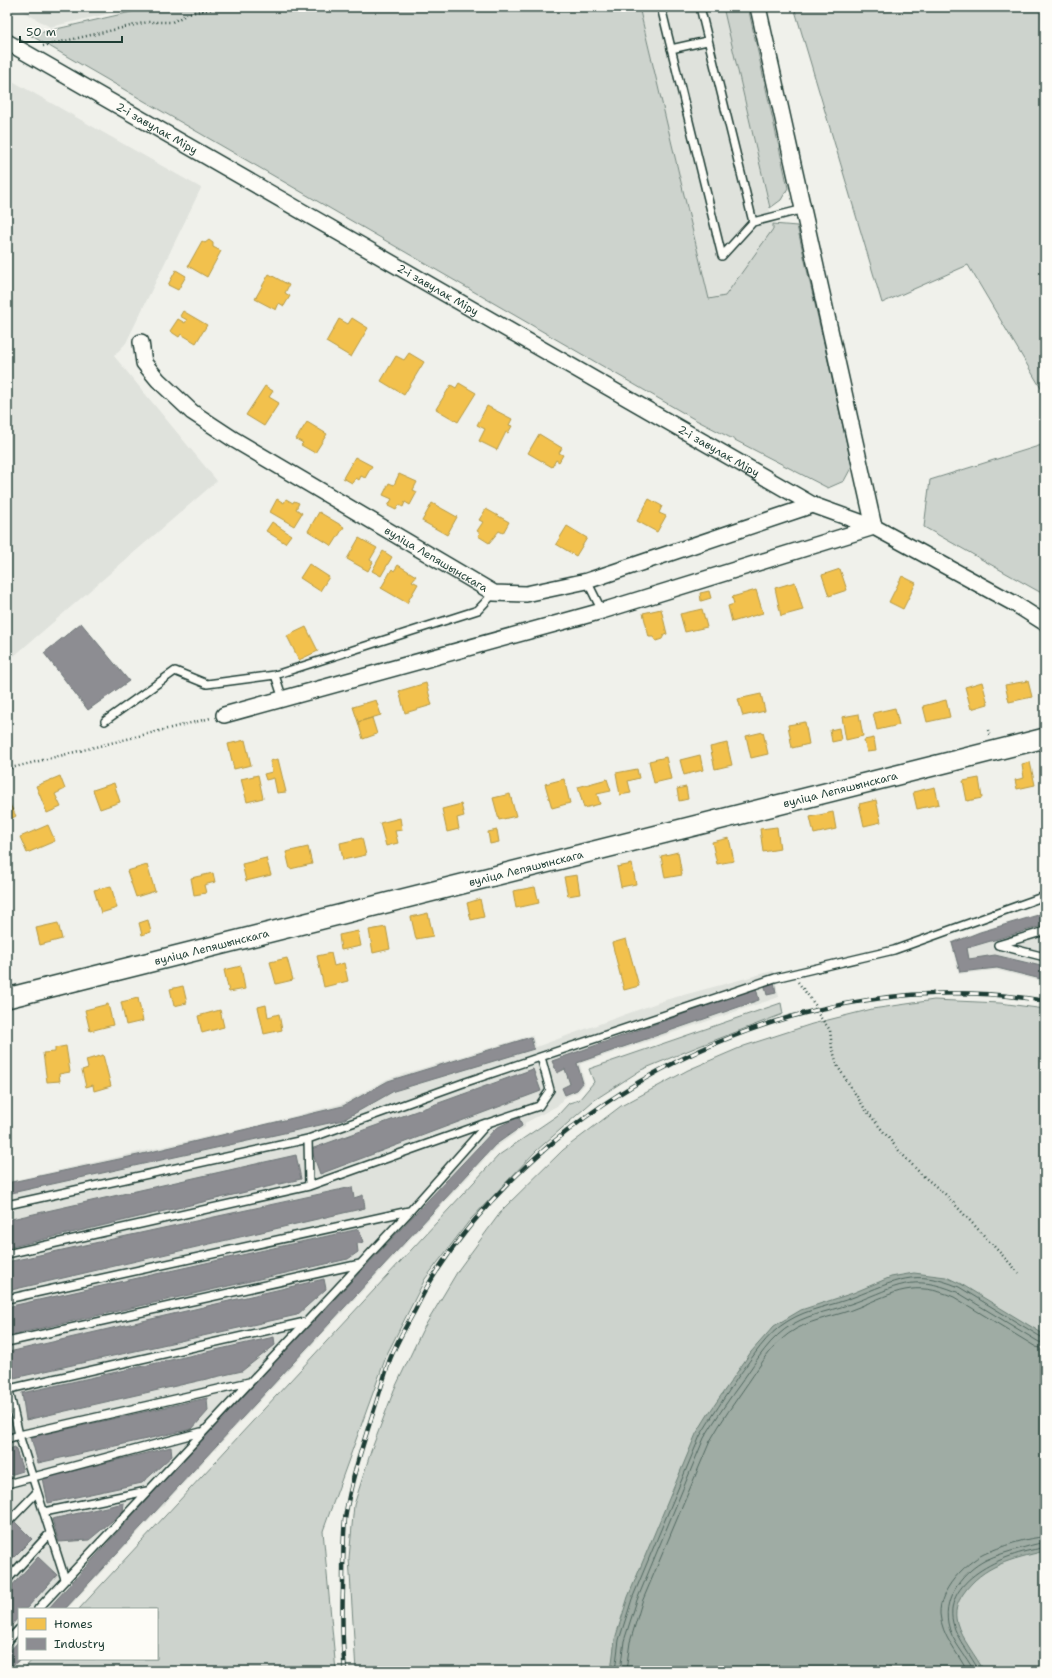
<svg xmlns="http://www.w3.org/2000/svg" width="1052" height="1678" viewBox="0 0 1052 1678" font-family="'Shantell Sans',sans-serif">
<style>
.built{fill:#dfe2dc}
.green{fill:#cdd3cd;stroke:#768880}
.water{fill:#9faca4;stroke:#6c8077}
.homes{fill:#f2c14e;stroke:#b39946}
.industry{fill:#8d8d92;stroke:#6c7576}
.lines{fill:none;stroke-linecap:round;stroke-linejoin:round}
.shore{stroke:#526961;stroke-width:1}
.service-casing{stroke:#1f3d34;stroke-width:10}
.minor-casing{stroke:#1f3d34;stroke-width:18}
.tertiary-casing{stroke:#1f3d34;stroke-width:22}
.path{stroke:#1f3d34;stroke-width:2.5;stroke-dasharray:1 3;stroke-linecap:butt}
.service{stroke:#fdfcf7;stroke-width:7}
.minor{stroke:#fdfcf7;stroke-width:15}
.tertiary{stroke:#fdfcf7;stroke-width:19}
.rail-casing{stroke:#1f3d34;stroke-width:4.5}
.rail{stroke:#fdfcf7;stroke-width:3;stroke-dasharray:9;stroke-linecap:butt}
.labels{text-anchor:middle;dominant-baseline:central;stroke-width:4;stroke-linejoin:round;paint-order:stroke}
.street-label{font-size:11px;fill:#1f3d34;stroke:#fdfcf7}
</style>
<rect width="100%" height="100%" fill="#f0f1eb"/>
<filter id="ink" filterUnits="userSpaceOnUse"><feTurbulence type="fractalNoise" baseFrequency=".025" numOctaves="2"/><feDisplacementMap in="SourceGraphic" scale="8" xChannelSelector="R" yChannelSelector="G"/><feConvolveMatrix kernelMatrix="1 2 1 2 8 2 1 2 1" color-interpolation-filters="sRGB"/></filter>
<g filter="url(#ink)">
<path class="built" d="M15 7H138L50 27Z
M639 7H723L774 229 725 296 709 299Z
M7 78 201 188 126 343 114 356 217 481 7 662Z
M1045 912V982L996 970 959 974 951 942 980 931Z
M773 971 779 997 580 1064 585 1084 578 1092 564 1098 557 1106 525 1123V1127L495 1148 67 1609H19V1659H21L10 1671H7V1182L268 1123 344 1103 387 1079 532 1035 536 1047 665 1000Z"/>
<path class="green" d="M153 7H639L709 299 725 296 773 229V224L797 226 852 466 844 481 828 488 694 419 30 35Z
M723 7H748L788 188 781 200 770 208Z
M794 7H1045V395L968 265 882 303Z
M1045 444V595L924 527 930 480Z
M934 1000 1000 1003 1045 1009V1671H356L349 1558 354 1505 371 1451 394 1390 422 1331 459 1269 503 1209 563 1150 621 1106 688 1070 744 1046 812 1024 872 1009Z
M781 1003 783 1014 697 1047 641 1070 593 1101 536 1151 470 1220 425 1279 387 1354 323 1531 336 1671H22L33 1659H157V1609H79L499 1155 558 1115 569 1103 579 1100 594 1082 589 1069Z"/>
<path class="water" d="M914 1273 946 1277 961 1284 1045 1335V1551C1012 1559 983 1565 963 1594 957 1603 954 1612 957 1623 961 1638 976 1656 984 1671H611L615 1639 628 1597 696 1434 709 1413 751 1352 774 1326 801 1310 853 1293 891 1277Z"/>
<path class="homes" d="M209 240 213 243V247L221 251 207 277 188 266 202 241 205 243Z
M176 270 186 276 178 290 168 285Z
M269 274 289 285 285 293 290 296 284 306 279 303 276 310 255 299Z
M183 311 207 325 196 343 181 334 179 337 170 331 178 319 185 323 187 320 180 316Z
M352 318 368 328 351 357 326 342 339 319 348 324Z
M409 353 424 362 404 395 381 381 396 356 404 360Z
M459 383 476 393 458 422 436 409 451 385 456 388Z
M265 386 273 391 269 397 279 403 264 426 246 415Z
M487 406 512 419 509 425 512 426 508 433 506 432 497 450 479 441 485 429 477 425Z
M307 422 327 434 315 453 301 445 303 443 296 439Z
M539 434 562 448 559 453 563 455 559 462 556 460 552 467 528 453Z
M355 457 372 466 365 478 361 476 359 480 356 478 352 483 343 478Z
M399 474 417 482 413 490 417 492 410 505 405 502 403 507 399 505 396 510 388 506 392 499 383 495 389 483 394 485Z
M277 499 284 503 286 499 293 503 294 501 299 503 296 509 302 513 294 526 270 512Z
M649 499 662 506 659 513 666 516 657 532 637 521Z
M432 503 457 517 447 535 422 521Z
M486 509 509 522 503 533 499 531 489 543 478 536 480 533 477 531 483 522 479 520Z
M319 512 344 527 332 546 308 531Z
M272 522 291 535 285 543 266 531Z
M567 526 587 538 576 556 556 544Z
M359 538 377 548 370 560 373 562 368 571 347 559Z
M383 551 392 557 381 576 372 571Z
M309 564 329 577 320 591 300 578Z
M398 565 416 576 412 581 418 584 407 603 381 588 392 569 394 571Z
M840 569 847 590 829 596 822 575Z
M902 576 916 583 903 609 889 602Z
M795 582 803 610 781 616 775 588Z
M756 590 763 613 732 622 728 606 734 604 732 597Z
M709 591 711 598 701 601 700 593Z
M661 609 667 634 664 635 662 639 656 641 653 637H649L643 613Z
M702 609 707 627 685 632 680 614Z
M306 627 318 651 299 660 287 636Z
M1028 681 1032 697 1009 702 1005 685Z
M982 682 988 704 971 709 965 687Z
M426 683 432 705 405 713 399 691Z
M761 694 765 711 743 716 738 699Z
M376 700 381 715 358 722 353 707Z
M946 700 950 717 927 722 923 706Z
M895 708 899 725 877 730 873 713Z
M859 714 863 736 846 740 842 717Z
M372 718 377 734 363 739 358 722Z
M805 722 809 744 792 748 788 725Z
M839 728 841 740 832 742 830 730Z
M763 732 768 754 751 758 746 736Z
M874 738 876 751 867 752 864 740Z
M245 740 251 765 234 769 228 744Z
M727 743 732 765 715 769 710 747Z
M700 755 703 770 684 775 680 760Z
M666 757 671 779 654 783 649 761Z
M278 759 286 792 277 793 274 778 266 780 264 774 272 772 270 761Z
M1030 762 1035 785 1017 789 1015 780 1024 778 1022 764Z
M637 769 639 778 628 781 631 793 620 795 616 773Z
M258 775 263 798 247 802 241 779Z
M60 776 65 789 55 794 61 807 47 813 36 786Z
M979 778 982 798 967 801 963 781Z
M564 779 570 803 552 808 545 784Z
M607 779 611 791 597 794 600 804 584 808 578 787Z
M114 783 120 802 100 809 93 790Z
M686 787 688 799 679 801 677 789Z
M935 787 939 804 917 809 913 792Z
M510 794 516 816 499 820 493 798Z
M7 799 16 816 7 821Z
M876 800 881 822 864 826 859 804Z
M461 804 464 816 457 818 459 829 447 832 442 809Z
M833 812 836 829 814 834 810 817Z
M400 818 402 830 395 831 398 843 386 846 380 823Z
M48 825 55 841 27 853 20 837Z
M777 827 780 849 763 852 760 829Z
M497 830 499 842 490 844 488 832Z
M362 838 366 855 343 860 340 843Z
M729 838 734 861 717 864 712 842Z
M308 847 312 864 290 869 286 852Z
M678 852 682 875 665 878 661 856Z
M266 858 271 875 246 881 242 864Z
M632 864 636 884 621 887 617 867Z
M147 865 155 891 136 897 127 871Z
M213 873 215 882 204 885 206 893 194 895 191 878Z
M577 875 580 894 568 896 564 877Z
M111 886 117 908 101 913 94 890Z
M535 887 539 903 516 908 513 891Z
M480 899 484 917 471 920 467 903Z
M428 913 433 936 416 939 411 917Z
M148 920 151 932 142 935 139 923Z
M58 923 62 939 40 945 36 928Z
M386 927 390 949 373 953 369 930Z
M358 931 361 946 341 950 339 935Z
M626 939 639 986 624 990 612 943Z
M331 953 334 966 344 963 348 981 324 987 317 956Z
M287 958 293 980 276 984 270 962Z
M241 966 245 989 229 992 224 970Z
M183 986 187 1003 174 1006 170 989Z
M138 998 143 1021 126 1025 121 1002Z
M108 1004 113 1025 90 1031 85 1010Z
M266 1005 268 1017 279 1014 282 1030 264 1034 258 1007Z
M220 1010 224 1027 202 1033 198 1016Z
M66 1046 70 1072 59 1074 60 1081 47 1082 43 1053 55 1052V1048Z
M103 1055 111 1086 94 1091 93 1085 86 1087 82 1070 88 1068 86 1060Z"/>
<path class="industry" d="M81 623 129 681 88 710 44 653Z
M1045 913V925L967 948 969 959 995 955 1045 967V980L997 968 960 972 952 943 980 932Z
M774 981 776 993 767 995 764 983Z
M756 988 759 1000 577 1063 583 1083 577 1090 565 1095 562 1088 570 1084 565 1069 557 1073 552 1061Z
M531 1037 534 1049 394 1091 343 1120 7 1194V1183L138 1155 343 1106 388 1081Z
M533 1069 541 1091 320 1174 311 1149Z
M519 1117 522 1126 495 1145 65 1609H48L168 1476 496 1128Z
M296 1155 301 1179 7 1248V1220Z
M352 1187 354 1198 363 1195 365 1208 7 1291V1262Z
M359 1229 363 1242 357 1244 358 1252 348 1259 7 1336V1307Z
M324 1279 326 1289 297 1315 14 1378 9 1352Z
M274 1337 275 1345 242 1371 26 1420 22 1393Z
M207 1398 208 1411 192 1429 38 1463 31 1437Z
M15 1447 23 1471 7 1476V1450Z
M171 1447 172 1456 142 1483 48 1503 43 1478Z
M124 1503 123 1512 89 1540 59 1542 52 1519Z
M14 1521 32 1539 7 1564V1529Z
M38 1557 57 1575 26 1609H19V1617L7 1630V1591Z
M19 1641 20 1659 7 1671V1654Z"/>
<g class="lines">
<path class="shore" d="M615 1671 619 1640 632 1599 700 1436C712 1416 725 1397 738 1377 753 1357 766 1334 788 1321 809 1308 832 1306 854 1297 896 1281 914 1268 959 1287L1041 1337 1045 1338
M620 1671 624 1641 637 1600 704 1438C716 1418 729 1399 743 1380 757 1360 770 1337 793 1324 812 1313 835 1310 856 1302 896 1287 912 1273 957 1292L1039 1342 1045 1343
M626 1671 630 1642 642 1602 710 1441C721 1421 735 1402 748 1383 762 1363 774 1341 796 1329 816 1318 838 1316 859 1307 895 1292 914 1280 954 1297L1036 1347 1045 1349
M967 1671C957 1651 942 1637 940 1614 939 1590 964 1564 984 1554 999 1547 1028 1537 1045 1537
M974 1671C966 1655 951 1641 948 1623 943 1597 964 1571 986 1560 996 1555 1008 1552 1018 1549 1027 1547 1036 1543 1045 1543
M979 1671C971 1655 957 1640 953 1623 942 1578 1010 1551 1045 1548"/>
<g class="service-casing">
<path id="service" d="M661 7 722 256 753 222 700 7
M671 49 707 41
M753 222 804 209
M587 581 602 611
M275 675 283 699
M105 721 175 671 207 684 275 675 478 610 494 593
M1045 931 998 945 1045 957
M308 1139 309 1186 486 1123
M7 1205 308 1139 466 1082 775 978 894 950 1045 896
M7 1254 309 1186
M7 1299 409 1211
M7 1342 360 1264
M7 1382 19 1435 7 1439
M9 1389 305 1322
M7 1484 201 1432
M44 1512 147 1491
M7 1523 37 1492
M65 1579 19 1435 249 1382
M7 1580 50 1533
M38 1609 410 1211 488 1123 539 1106 550 1090 541 1057
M7 1642 19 1629"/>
</g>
<g class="minor-casing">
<g id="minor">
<path d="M758 7 874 527"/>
<path id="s1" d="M7 42 813 505 874 527 1015 604 1045 623"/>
<path id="s2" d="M141 342 144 363 158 380 192 412 233 439 494 593 526 594 587 581 813 505"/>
<path d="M224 715 602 611 874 527"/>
</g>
</g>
<g class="tertiary-casing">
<g id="tertiary">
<path id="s3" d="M7 998 1045 738"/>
</g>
</g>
<path class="path" d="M43 46 148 22H172L190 13 224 7
M988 730 990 737
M7 769 211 718
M798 982 816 1006 815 1010 830 1030 832 1048 838 1067 865 1109 900 1152 922 1175 945 1194 1019 1273"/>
<use href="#service" class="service"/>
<use href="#minor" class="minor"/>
<use href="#tertiary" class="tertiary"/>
<g class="rail-casing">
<path id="rail" d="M345 1671C342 1643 342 1615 343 1587 343 1564 343 1541 345 1519 350 1484 361 1450 372 1416 378 1398 383 1380 389 1362 395 1345 405 1328 414 1312 420 1300 426 1288 433 1277 559 1081 814 961 1045 1001"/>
</g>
<use href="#rail" class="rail"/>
</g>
</g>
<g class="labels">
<g class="street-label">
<text stroke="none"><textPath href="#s1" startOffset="173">2-і завулак Міру</textPath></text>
<text stroke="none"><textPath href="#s1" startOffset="497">2-і завулак Міру</textPath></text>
<text stroke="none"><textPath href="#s1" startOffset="821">2-і завулак Міру</textPath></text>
<text stroke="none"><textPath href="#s2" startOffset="375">вуліца Лепяшынскага</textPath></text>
<text stroke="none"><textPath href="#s3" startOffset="859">вуліца Лепяшынскага</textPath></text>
<text stroke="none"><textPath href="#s3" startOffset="535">вуліца Лепяшынскага</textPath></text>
<text stroke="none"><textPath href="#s3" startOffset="211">вуліца Лепяшынскага</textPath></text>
</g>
</g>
<rect width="1052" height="1678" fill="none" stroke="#fdfcf7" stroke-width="24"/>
<rect x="12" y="12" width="1028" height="1654" fill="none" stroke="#1f3d34" stroke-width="1.5" filter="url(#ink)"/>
<rect x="18" y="1608" width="140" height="52" fill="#fdfcf7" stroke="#a4b0a9"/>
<rect x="26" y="1618" width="20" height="12" fill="#f2c14e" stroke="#a4b0a9"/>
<text x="54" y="1628" font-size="12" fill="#1f3d34">Homes</text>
<rect x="26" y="1638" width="20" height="12" fill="#8d8d92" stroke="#a4b0a9"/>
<text x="54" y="1648" font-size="12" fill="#1f3d34">Industry</text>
<path d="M20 36v6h102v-6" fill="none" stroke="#1f3d34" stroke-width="2"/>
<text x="26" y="36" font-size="12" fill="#1f3d34" stroke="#fdfcf7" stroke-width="3" paint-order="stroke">50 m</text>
</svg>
